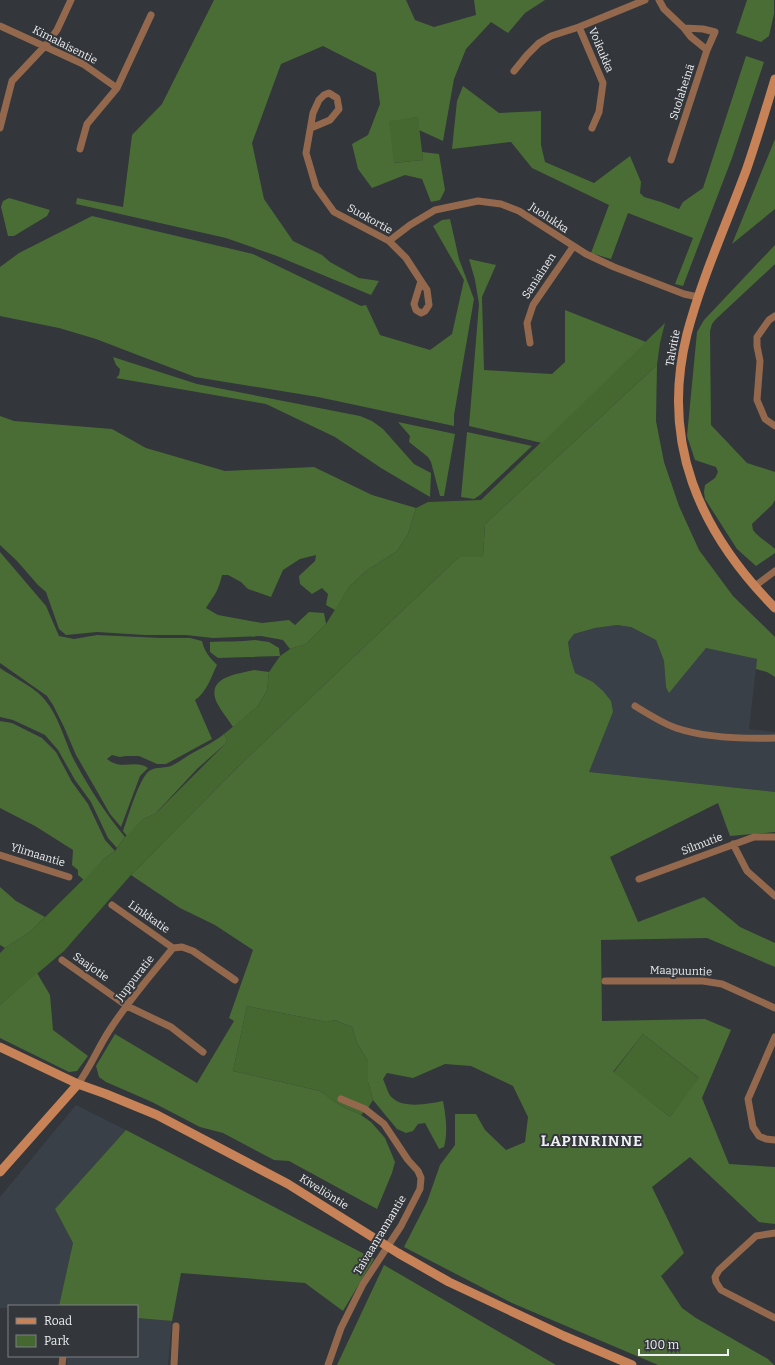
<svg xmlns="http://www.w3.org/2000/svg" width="775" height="1365" viewBox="0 0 775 1365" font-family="Bitter,serif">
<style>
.built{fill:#394048}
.green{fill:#456730}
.forest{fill:#4a6d35;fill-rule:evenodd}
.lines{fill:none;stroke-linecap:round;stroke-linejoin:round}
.street{stroke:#93684d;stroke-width:7}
.secondary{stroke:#c78257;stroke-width:9}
.labels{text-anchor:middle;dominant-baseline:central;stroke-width:4;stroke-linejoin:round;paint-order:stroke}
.street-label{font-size:11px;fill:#edeff2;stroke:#33363a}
.district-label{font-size:15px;font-weight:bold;letter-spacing:1px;fill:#edeff2;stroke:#33363a}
</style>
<rect width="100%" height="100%" fill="#33363a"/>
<path class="built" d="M617 625 631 627 656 640 664 661 666 687 706 648 757 659 749 729 775 732V792L589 772 613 712 593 682 575 673 570 656 568 642 574 634 595 628Z
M76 1105 126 1130 55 1209 73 1243 59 1306H9V1308H0V1197Z
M137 1318 172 1321 168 1365H67V1356H137Z"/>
<path class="green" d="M418 117 423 160 393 163 388 120Z
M665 323 660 343 657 365 485 524 483 557H459L242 763 131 875 64 951 0 1005V953L5 948 31 931 105 858 115 851 125 837 143 819 155 814 225 744 227 740 224 734 258 706 267 690 269 672 280 656 290 649 306 644 326 624 349 587 366 571 397 551 408 534 416 508 428 502 481 500Z
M247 1006 327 1022 335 1020 352 1027 357 1043 368 1061V1082L373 1100 368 1108 361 1115 341 1106 320 1091 233 1071Z
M643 1034 700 1079 670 1117 613 1073Z"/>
<path class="forest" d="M214 0H406L415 20 434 27 476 15 474 0H545L525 13 508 33 491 22 466 49 454 79 443 141 419 130 418 117 389 121 394 163 423 160 422 152 439 154 445 190 440 200 431 202 422 179 405 175 372 188 358 169 352 144 368 135 380 104 376 73 323 46 281 64 252 143 264 199 293 241 322 255 330 262 359 278 379 281 371 295 277 256 226 238 76 204 77 198 123 207 132 135 162 104Z
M747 0H774V14L769 36 761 42 736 33Z
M746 56 764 62 732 158 683 286 675 284 693 238 628 213 611 259 591 253 609 205 532 168 511 142 452 149 457 101 463 86 499 113 541 111V145L545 162 594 183 630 156 641 182 640 193 644 197 661 202 679 209 683 202 703 188Z
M775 139V209L732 244Z
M9 198 50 210 47 216 14 236H8L1 207 3 201Z
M92 216 253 254 361 306 366 305 380 335 430 350 452 334 464 280 433 226 442 220 450 219 459 259 474 299 454 415V426L318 397 195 377 96 339 59 328 0 316V267L19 253Z
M775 245V264L715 320 712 324 710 331 711 425 747 463 775 472V500L772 505 752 524 753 530C759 538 768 542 775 549V553L756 566 737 549 705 499 704 492 705 485 715 478 718 472 716 467 695 460 687 436 697 332 704 320Z
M469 259 496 265 482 297 484 370 552 374 565 362V310L646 342 542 443 469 426 479 304 475 280Z
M113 357 197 384 360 416 372 421 383 429 414 464 431 473 430 497 381 468 335 437 266 404 116 378 119 375 120 369 116 365Z
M657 365 656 421 664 462 679 506 699 550 733 596 775 637V677L767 672 756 669 757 659 706 648 669 693 666 687 664 661 656 640 631 627 617 625 595 628 574 634 568 642 570 656 575 673 593 682 603 691 611 701 613 712 589 772 775 792V832L730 836 718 803 610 857 638 922 704 897 740 927 775 943V967L707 938 601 940 602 1021 705 1019 731 1030 702 1098 729 1164 775 1167V1224L759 1222 690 1157 652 1187 684 1253 661 1276 682 1308 696 1318 768 1359 774 1365H658L512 1303 404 1247 427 1202 440 1165 455 1145V1114H476L485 1130 506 1150 525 1142 528 1117 513 1086 471 1066 445 1064 413 1078 387 1073 383 1079C385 1084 387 1089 389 1094 399 1110 428 1104 443 1101 446 1117 448 1132 444 1147L439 1149 425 1123 418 1124 413 1131 406 1133 397 1129 373 1100 368 1082V1061L357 1043 352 1027 335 1020 327 1022 247 1006 233 1071 320 1091 341 1106 361 1115 371 1122 385 1138 395 1162 392 1173 377 1209 289 1161 274 1160 223 1133 200 1127 152 1102 106 1082 99 1077 96 1066 115 1034 197 1083 234 1021 229 1018 253 950 215 925 180 908 131 875 242 763 459 557H483L485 524ZM643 1034 699 1078 670 1117 613 1072Z
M0 416 14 421 112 429 146 448 225 471 314 467 372 495 416 508 408 534 397 551 366 571 349 587 335 610 326 605 328 594 322 588 312 594 300 584 299 576 315 561 316 555 300 559 283 570 271 597 248 589 241 582 228 575H222C218 592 215 594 206 608L218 615 262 623 289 620 295 625 309 612 324 613 326 624 306 644 290 649 283 640 261 636 213 638 186 635H145L97 632 66 635 59 629 46 592 38 585 17 561 0 545Z
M398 422 455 434 444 496H440L431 462 428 457 409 442 410 436Z
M467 432 532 446 480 495 474 499 461 497Z
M0 552 46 606 59 636 74 639 97 635 161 638H190L202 641C204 651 210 658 217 665 211 677 207 692 195 700L212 739 166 764H157L139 756H126L120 757 112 755 107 759C121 771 135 759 148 768L140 776 121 827 110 814 94 786 76 755 64 727 53 705 47 696 0 663Z
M255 640 269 642 279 648 280 656 218 658 210 652V642C225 641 240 642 255 640Z
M0 668C13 677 36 688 45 700 59 717 64 739 73 758 88 786 105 813 125 837L117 848 108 838 91 802 75 780 58 750 45 735 13 720 0 717Z
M254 670 269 672 267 690 258 706 233 727C228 719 221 711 217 703 205 677 237 674 254 670Z
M0 721 12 723 42 738 56 752 72 782 88 804 105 840 115 851 105 858 84 880 78 875V870L72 865 73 850 35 826 0 808Z
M224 734 227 740 225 744 197 769 155 814 143 819 127 836 123 831C128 817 139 779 149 771 156 766 166 769 173 765 179 762 184 758 189 755 201 748 213 743 224 734Z
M0 887 16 901 45 917 31 931 5 948 0 945Z
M37 973 50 995 53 1030 88 1056 77 1071 69 1072 0 1038V1005Z
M126 1130 374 1259 343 1311 305 1283 181 1273 172 1321 137 1318V1306H59L73 1243 55 1209Z
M384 1265 556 1365H337Z"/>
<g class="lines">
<path class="street" d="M659 0 664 9 684 28 703 29 715 32 707 50 671 160
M0 26 83 64 117 88 87 124 80 149
M579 27 603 83 599 112 592 128
M684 28 691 37 707 50
M514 71 527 55 539 43 551 36 579 27 645 0
M117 88 151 15
M0 128 12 81 45 46 57 30 71 0
M311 128 330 120 339 109 337 98 329 93 324 95 319 100 313 113 306 153 316 187 334 212 389 241 406 258 421 281 414 304 416 310 421 313 425 311 429 305 427 290 421 281
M389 241 410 225 435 210 478 201 501 204 519 211 586 254 614 267 684 294 698 297
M775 316 769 320 757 337V346L760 361 757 400 765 419 775 426
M530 343 527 323 533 305 573 247
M755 586 775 571
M635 706C648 714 662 723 676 728 706 738 743 739 775 738
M733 844 747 871 775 896
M0 855 69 877
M639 879 754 837H775
M112 905 173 948
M62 960 127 1006 171 1027 203 1052
M605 981H703L722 984 775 1008
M775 1037 748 1099 753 1127 759 1136 766 1139 775 1140
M78 1084C90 1068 98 1048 109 1031 128 1001 151 975 173 948L182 947 193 951 235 980
M775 1233 756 1236 719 1270 715 1277 716 1282 721 1290 775 1318
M62 1365 63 1356
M174 1365 176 1326
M328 1365 341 1328 363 1284 401 1226 420 1189 421 1178 418 1171 408 1160 384 1124 365 1109 341 1099"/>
<path class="secondary" d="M775 79C766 109 757 139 747 168 727 223 702 277 687 334 660 442 699 531 775 608
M0 1047 78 1084 106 1094 157 1115 288 1184 398 1253 449 1282 564 1336 632 1365
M0 1172 78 1084"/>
</g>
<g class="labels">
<g class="street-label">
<text transform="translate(65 45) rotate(27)">Kimalaisentie</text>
<text transform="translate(601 50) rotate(67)">Voikukka</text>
<text transform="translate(682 92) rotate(-72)">Suolaheinä</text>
<text transform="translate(549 218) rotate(34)">Juolukka</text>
<text transform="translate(370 219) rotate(29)">Suokortie</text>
<text transform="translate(539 276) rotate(-57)">Saniainen</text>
<text transform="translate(673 348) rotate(-79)">Talvitie</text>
<text transform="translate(702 844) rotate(-21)">Silmutie</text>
<text transform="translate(38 855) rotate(17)">Ylimaantie</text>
<text transform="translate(149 917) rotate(35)">Linkkatie</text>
<text transform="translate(91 967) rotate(35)">Saajotie</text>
<text transform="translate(681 971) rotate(2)">Maapuuntie</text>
<text transform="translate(135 978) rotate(-52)">Juppuratie</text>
<text transform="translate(324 1192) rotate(32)">Kiveliöntie</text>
<text transform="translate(380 1235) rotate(-59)">Taivaanrannantie</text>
</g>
<g class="district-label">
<text x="592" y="1141">LAPINRINNE</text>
</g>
</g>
<rect x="8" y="1305" width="130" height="52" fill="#33363a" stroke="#7d8084"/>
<rect x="16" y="1318" width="20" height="6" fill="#c78257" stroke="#7d8084"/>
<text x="44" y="1325" font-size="12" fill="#edeff2">Road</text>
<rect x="16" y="1335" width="20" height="12" fill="#456730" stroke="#7d8084"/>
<text x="44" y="1345" font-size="12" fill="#edeff2">Park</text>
<path d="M639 1349v6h89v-6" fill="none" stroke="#edeff2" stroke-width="2"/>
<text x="645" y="1349" font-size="12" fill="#edeff2" stroke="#33363a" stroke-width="3" paint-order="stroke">100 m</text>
</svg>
